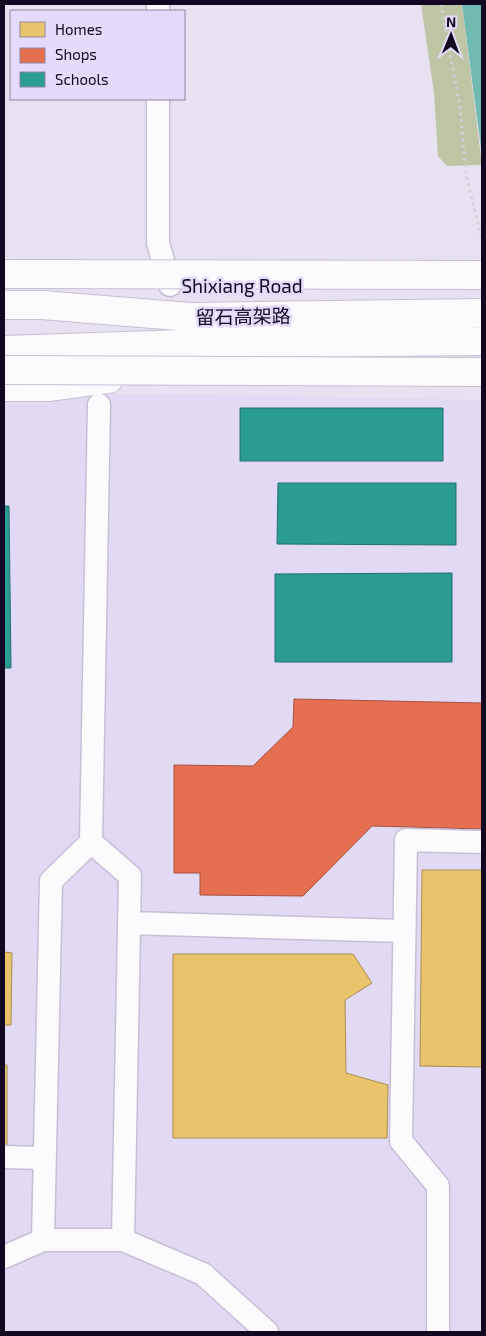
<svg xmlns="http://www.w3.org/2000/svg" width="486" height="1336" viewBox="0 0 486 1336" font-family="'Exo 2','Noto Sans SC',sans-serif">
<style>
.built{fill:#e2d9f3}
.forest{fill:#bec5a4}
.water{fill:#71bab2}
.homes{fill:#e9c46a;stroke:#a98c54}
.shops{fill:#e76f51;stroke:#a75043}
.schools{fill:#2a9d8f;stroke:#23706e}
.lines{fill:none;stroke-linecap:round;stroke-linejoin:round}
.minor-casing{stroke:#c7bfd5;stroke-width:25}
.major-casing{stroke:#c7bfd5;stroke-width:30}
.highway-casing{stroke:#c7bfd5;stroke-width:30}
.path{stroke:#d3d0d6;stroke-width:3;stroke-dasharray:2.5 4;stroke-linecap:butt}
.minor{stroke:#fbfafd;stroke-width:22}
.major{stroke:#fbfafd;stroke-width:28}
.highway{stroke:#fbfafd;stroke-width:28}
.highway-bridge-casing{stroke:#c7bfd5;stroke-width:30;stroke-linecap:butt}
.highway-bridge{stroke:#fbfafd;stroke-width:28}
.labels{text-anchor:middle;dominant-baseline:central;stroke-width:5;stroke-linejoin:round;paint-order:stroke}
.street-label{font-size:19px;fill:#130822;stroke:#e4daf9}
</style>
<rect width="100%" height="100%" fill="#e7e1f2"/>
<path class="built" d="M166 394 482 400V1332H4V396Z"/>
<path class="forest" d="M421 4H462L482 165 447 166 438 156 434 93Z"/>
<path class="water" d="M462 4H482V156Z"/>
<path class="homes" d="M422 870H482V1067L420 1066Z
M4 952 12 953 11 1025H4Z
M173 954H353L372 983 345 1000 346 1073 388 1085 387 1138H173Z
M4 1065H7V1153H4Z"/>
<path class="shops" d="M294 699 482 703V829L372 826 303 896 200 895V873H174V765L253 766 293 727Z"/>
<path class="schools" d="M240 408H443V461H240Z
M278 483H456V545L277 544Z
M4 506H9L11 668H4Z
M452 573V662H275V574Z"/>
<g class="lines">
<g class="minor-casing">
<path id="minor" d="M158 4V11
M158 99V243L170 285
M91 842 130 876 123 1240
M129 923 403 931
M4 1157 44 1158
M43 1240 51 881 91 842 99 405
M4 1257 43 1240H123L203 1274 267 1332
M438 1332V1186L401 1141 406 840 482 842"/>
</g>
<g class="major-casing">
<path id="major" d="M4 387H50L109 379"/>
</g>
<g class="highway-casing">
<path id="highway" d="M4 305H42L190 317 482 313
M4 350 184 344 482 341"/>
</g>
<path class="path" d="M441 4 460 107 466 174 482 240"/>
<use href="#minor" class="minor"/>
<use href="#major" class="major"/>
<use href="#highway" class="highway"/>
<g class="highway-bridge-casing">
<path id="highway-bridge" d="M4 274 482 275
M4 370 482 372"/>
</g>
<use href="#highway-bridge" class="highway-bridge"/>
</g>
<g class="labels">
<g class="street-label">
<text x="242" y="285">Shixiang Road</text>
<text transform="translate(243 316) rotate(-1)">留石高架路</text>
</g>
</g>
<rect width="486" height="1336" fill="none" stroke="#130822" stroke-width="10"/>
<rect x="10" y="10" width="175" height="90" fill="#e4daf9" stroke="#9086a3"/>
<rect x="20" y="22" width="25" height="15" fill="#e9c46a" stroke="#9086a3"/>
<text x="55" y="35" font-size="15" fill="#130822">Homes</text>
<rect x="20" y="48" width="25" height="15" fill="#e76f51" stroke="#9086a3"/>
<text x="55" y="60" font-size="15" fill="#130822">Shops</text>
<rect x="20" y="72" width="25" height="15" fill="#2a9d8f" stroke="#9086a3"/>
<text x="55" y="85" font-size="15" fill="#130822">Schools</text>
<g transform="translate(451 35) rotate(1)" stroke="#e4daf9" stroke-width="4" paint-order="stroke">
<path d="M0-4L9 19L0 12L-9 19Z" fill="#130822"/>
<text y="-8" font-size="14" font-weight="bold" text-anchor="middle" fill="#130822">N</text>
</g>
</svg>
